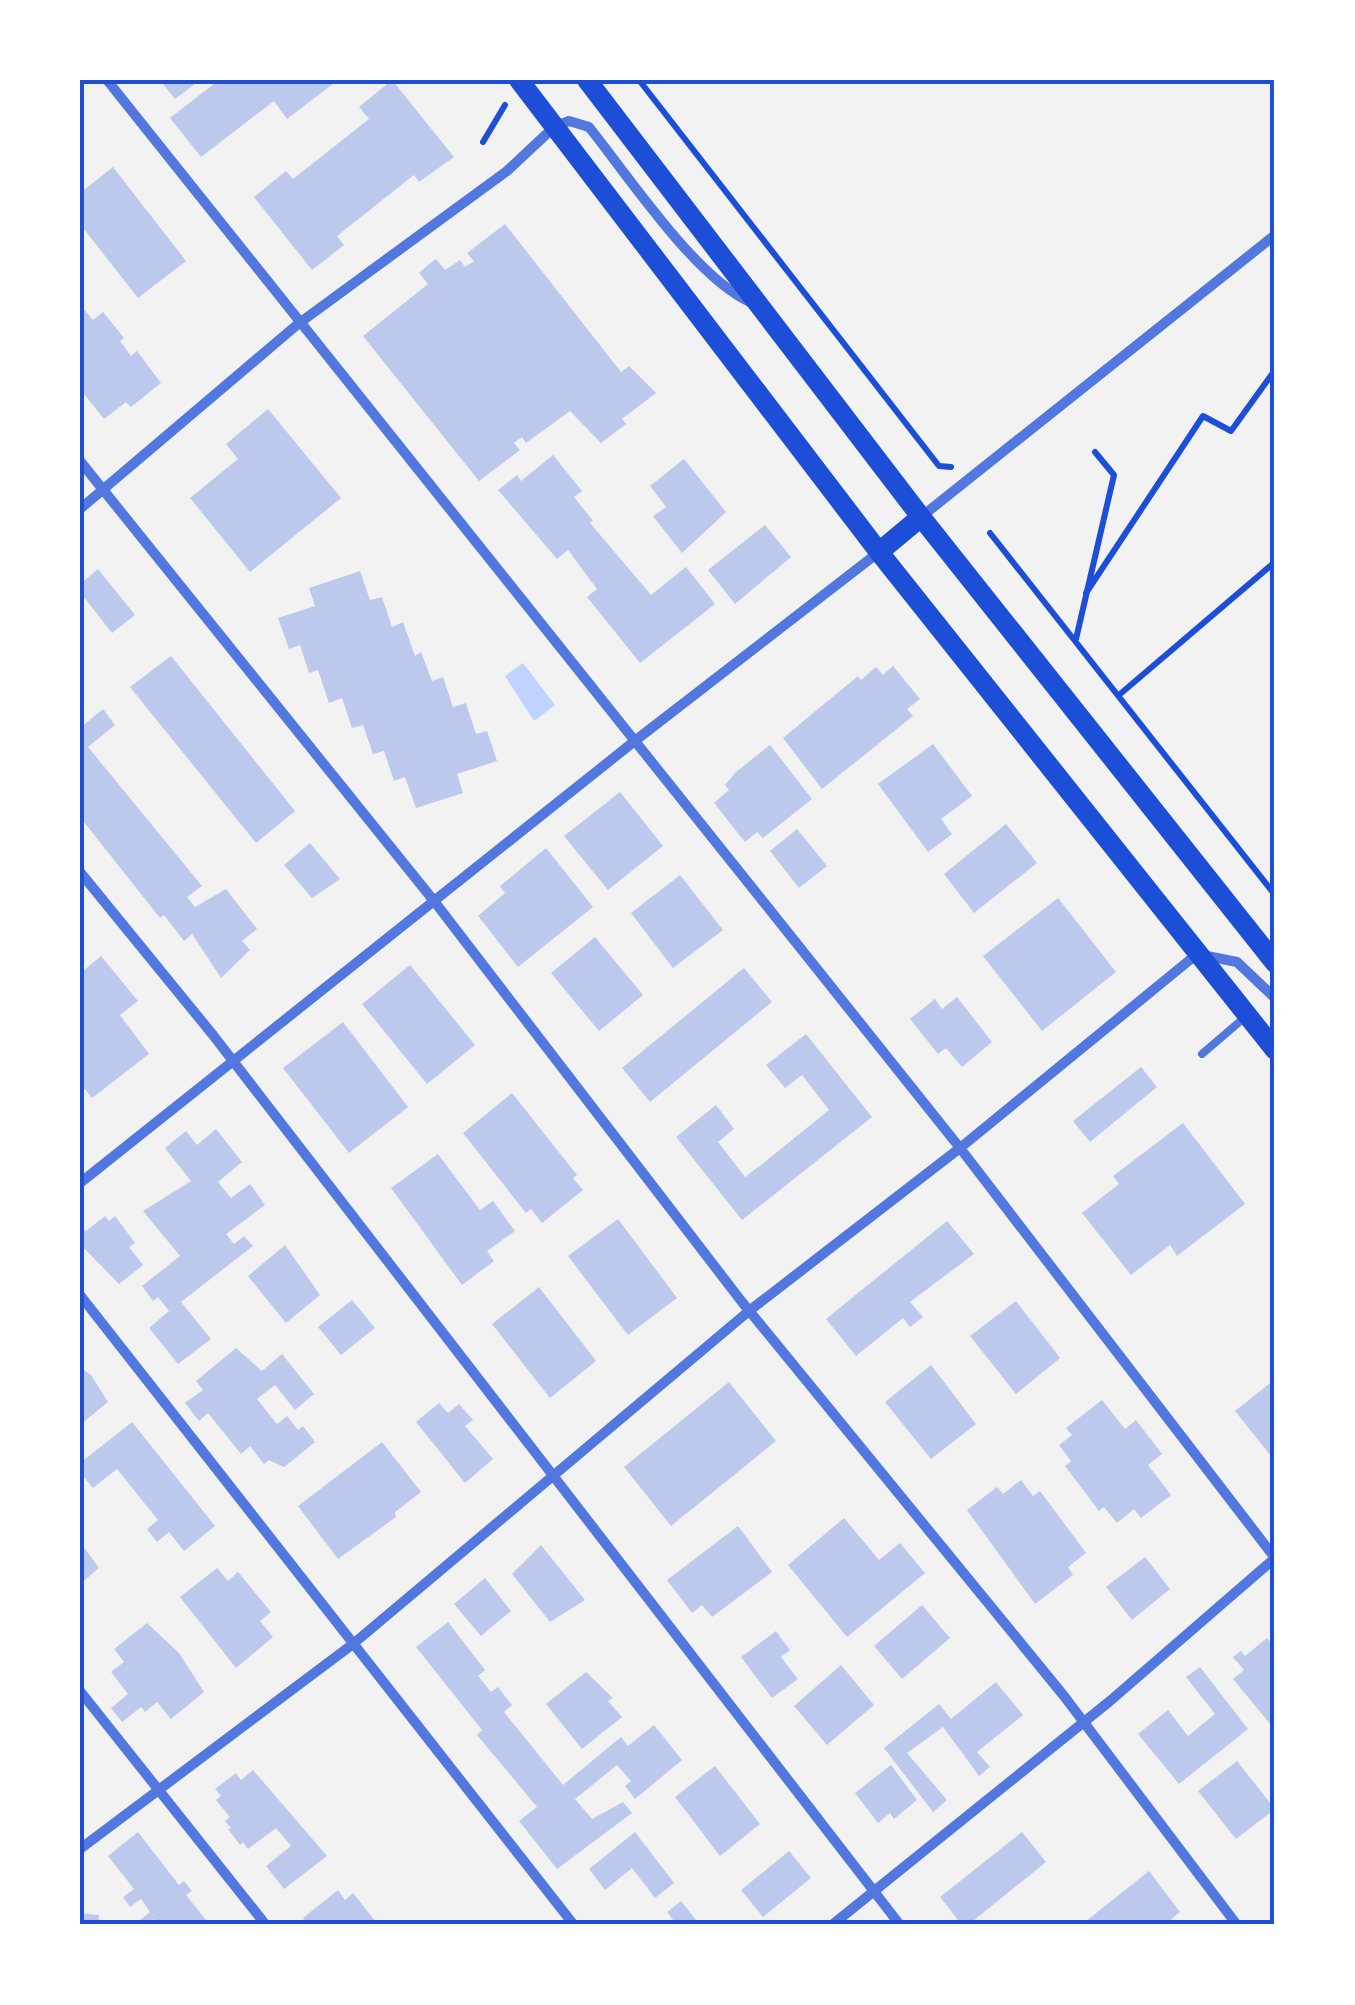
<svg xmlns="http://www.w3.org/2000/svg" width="1355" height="2005" viewBox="0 0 1355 2005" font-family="'Fira Sans',sans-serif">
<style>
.water{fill:#bfd3fe}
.building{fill:#bdc9ec}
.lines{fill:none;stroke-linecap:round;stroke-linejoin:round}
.path{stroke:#1d4ed8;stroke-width:6}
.service{stroke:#5277de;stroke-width:8}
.minor{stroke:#5277de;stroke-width:10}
.secondary{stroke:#1d4ed8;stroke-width:20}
.neatline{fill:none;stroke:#1d4ed8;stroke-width:4}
</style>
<rect width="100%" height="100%" fill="#f2f2f2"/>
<path class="water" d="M523 663 555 705 534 721 505 676Z"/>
<path class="building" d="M160 80H200L175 99Z
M219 80H338L287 119 274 101 201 157 170 118Z
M392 80 454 157 419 182 414 175 337 236 344 245 312 270 254 197 286 171 293 179 369 119 359 107Z
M113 167 186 261 138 298 80 224V193Z
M505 224 621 372 629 366 656 393 622 419 626 424 601 443 570 411 526 443 522 437 514 443 520 450 479 481 363 336 428 284 419 273 428 265 436 259 445 270 460 260 465 267 474 261 467 253Z
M80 305 93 320 103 312 124 338 120 341 131 356 137 351 161 383 131 407 126 402 104 419 80 389Z
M268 409 341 498 250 572 190 498 238 459 226 444Z
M553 455 582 491 574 497 593 521 590 523 651 595 686 567 715 604 640 663 587 597 597 589 568 550 557 559 498 490 517 475 521 481Z
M684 459 726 512 682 553 653 516 666 507 650 486Z
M765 525 791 557 735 604 708 570Z
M98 569 135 615 112 633 80 592V584Z
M360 571 370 600 382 597 392 627 403 622 415 656 421 652 432 681 443 677 453 707 466 703 476 734 487 731 497 761 457 774 463 793 416 808 405 777 394 781 384 751 373 754 363 725 352 728 342 698 329 703 318 670 309 673 300 645 289 649 278 618 315 606 309 588Z
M171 656 295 811 256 843 130 687Z
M893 666 920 699 907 709 913 716 822 789 783 738 858 676 861 680 876 667 883 675Z
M103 709 115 725 88 747 202 886 187 897 195 907 226 889 257 929 242 941 250 950 221 978 192 934 184 941 164 915 160 918 80 817V728Z
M933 744 972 796 941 819 952 834 928 852 878 784Z
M770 745 812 799 763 838 757 832 745 842 714 803 729 790 725 785 736 772Z
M620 792 663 846 608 890 564 836Z
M1006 824 1037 863 974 913 944 874Z
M797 829 827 866 799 888 770 851Z
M310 843 340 879 312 898 284 865Z
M546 848 593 907 518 967 478 916 505 893 500 886Z
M680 875 723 930 673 968 631 913Z
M1058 898 1116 972 1042 1031 983 956Z
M595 937 643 995 599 1031 551 973Z
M101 956 138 1001 120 1015 149 1054 92 1098 80 1083V968L83 971Z
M410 965 475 1045 427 1084 362 1004Z
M744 968 772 1002 650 1102 622 1068Z
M957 997 992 1042 962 1067 946 1048 938 1054 910 1019 935 999 942 1009Z
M343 1022 408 1107 349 1153 283 1068Z
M806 1034 872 1117 742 1220 676 1137 716 1105 734 1129 718 1142 745 1177 761 1165 829 1110 802 1075 785 1088 766 1065Z
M1141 1067 1157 1087 1090 1142 1073 1121Z
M512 1093 577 1175 573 1178 583 1190 542 1223 531 1209 526 1213 463 1133Z
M1183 1123 1245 1204 1177 1256 1170 1245 1131 1275 1082 1213 1119 1184 1113 1176Z
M216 1129 242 1162 218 1182 231 1198 250 1184 265 1205 226 1234 234 1244 244 1236 253 1246 181 1302 211 1339 178 1364 149 1328 169 1311 158 1297 153 1301 142 1286 180 1256 143 1211 191 1181 165 1148 186 1131 197 1145Z
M438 1154 480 1210 493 1201 515 1231 487 1251 494 1261 462 1285 391 1188Z
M105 1216 109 1221 115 1216 135 1243 129 1247 143 1265 119 1284 80 1244V1227L86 1231Z
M618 1219 677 1298 628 1335 568 1256Z
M947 1221 974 1254 910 1302 923 1317 910 1327 903 1318 856 1356 826 1319Z
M285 1245 320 1295 286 1323 248 1276Z
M539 1287 596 1361 550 1398 492 1324Z
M352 1300 375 1328 341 1355 318 1327Z
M1016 1301 1060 1358 1016 1394 970 1336Z
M236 1348 262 1371 282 1354 314 1394 295 1410 275 1385 257 1399 277 1424 287 1416 298 1430 303 1426 315 1442 284 1467 269 1460 264 1464 250 1446 241 1454 208 1413 199 1421 185 1403 203 1390 196 1381Z
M931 1365 976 1424 931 1459 885 1402Z
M80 1367 91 1375 108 1402 80 1425Z
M1275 1379V1461L1235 1411Z
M729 1382 776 1441 671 1526 624 1467Z
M1102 1400 1125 1429 1136 1420 1162 1454 1148 1465 1171 1495 1141 1518 1134 1509 1117 1523 1104 1507 1099 1511 1065 1466 1071 1461 1059 1445 1072 1435 1066 1428Z
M439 1403 448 1413 459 1404 473 1420 465 1426 493 1459 465 1483 416 1422Z
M132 1422 215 1526 184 1551 169 1532 157 1542 147 1529 158 1520 117 1469 93 1488 80 1472V1463Z
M382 1442 421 1492 395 1512 396 1517 338 1559 298 1506Z
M1021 1480 1033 1496 1040 1491 1086 1553 1068 1567 1073 1575 1035 1604 967 1510 997 1487 1003 1494Z
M844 1518 879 1560 900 1543 925 1573 847 1637 788 1565Z
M738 1526 772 1572 712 1617 702 1605 692 1613 667 1580Z
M80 1542 99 1568 80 1584Z
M541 1545 585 1600 550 1622 512 1574Z
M1145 1557 1170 1589 1132 1620 1106 1587Z
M217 1568 228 1581 238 1572 271 1612 260 1621 273 1637 236 1668 180 1597Z
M485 1578 511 1611 481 1636 454 1604Z
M922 1605 950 1638 902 1679 874 1646Z
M448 1622 485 1670 478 1676 491 1692 498 1687 512 1705 504 1712 563 1785 621 1737 628 1746 654 1725 682 1760 635 1799 625 1786 631 1781 617 1765 575 1799 592 1819 623 1802 632 1813 557 1869 519 1821 537 1807 477 1735 482 1730 416 1647Z
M147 1623 179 1653 204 1692 171 1719 157 1702 145 1712 141 1707 122 1722 111 1708 128 1694 111 1672 124 1662 114 1649Z
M776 1631 790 1650 781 1657 798 1679 772 1698 741 1657Z
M1267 1638 1275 1647V1730L1233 1679 1244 1670 1233 1657 1241 1651 1245 1656Z
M841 1665 874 1705 827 1745 794 1706Z
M1200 1667 1248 1729 1179 1784 1138 1734 1168 1710 1188 1736 1215 1714 1186 1677Z
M586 1672 613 1698 608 1701 622 1717 582 1749 546 1704Z
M996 1682 1023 1715 977 1752 990 1767 979 1776 943 1727 907 1753 947 1800 933 1812 884 1748 939 1704 951 1719Z
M1237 1761 1275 1809 1236 1839 1198 1791Z
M891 1765 917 1800 894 1819 890 1813 878 1823 855 1793Z
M715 1766 760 1824 720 1856 675 1797Z
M253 1770 327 1856 284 1889 266 1866 291 1846 276 1828 248 1849 243 1842 240 1845 228 1829 231 1828 225 1821 230 1817 216 1800 221 1796 215 1789 236 1773 241 1780Z
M138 1832 179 1885 184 1881 192 1891 186 1895 210 1925H159L154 1919 143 1925 140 1920 150 1912 141 1899 130 1907 123 1897 134 1889 108 1856Z
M635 1832 674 1883 655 1898 632 1868 605 1890 589 1869Z
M1022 1832 1046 1862 968 1925H962L940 1897Z
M789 1851 811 1878 763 1917 741 1890Z
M1149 1871 1180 1912 1164 1925H1081Z
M338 1890 345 1900 353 1893 375 1921 308 1925 303 1918Z
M681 1901 700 1925H677L667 1912Z
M80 1913 99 1915 98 1925H80Z"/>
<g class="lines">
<path class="path" d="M639 80 939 466 951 467
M483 142 505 105
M990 533 1275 895
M1086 593 1203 416 1231 431 1275 370
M1076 639 1114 475 1095 452
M1119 695 1275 562"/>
<path class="service" d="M1202 1054 1244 1018"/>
<path class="minor" d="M107 80 960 1148 1275 1558
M80 461 434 901 742 1302 1064 1696 1237 1925
M80 509 298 324 507 171 554 127 569 121 589 127C629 177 695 277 750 302
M921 517 1275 235
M80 872 213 1035 900 1925
M80 1183 636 740 879 552
M80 1295 574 1925
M80 1691 266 1925
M80 1849 353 1644 749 1311 960 1148 1197 954 1237 962 1275 998
M832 1925 1110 1701 1275 1558"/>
<path class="secondary" d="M519 80 879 552 1275 1050
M587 80 921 517 1275 963
M879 552 921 517"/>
</g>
<rect width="1355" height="2005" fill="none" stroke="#ffffff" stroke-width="165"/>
<rect x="82" y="82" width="1190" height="1840" class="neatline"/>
</svg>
